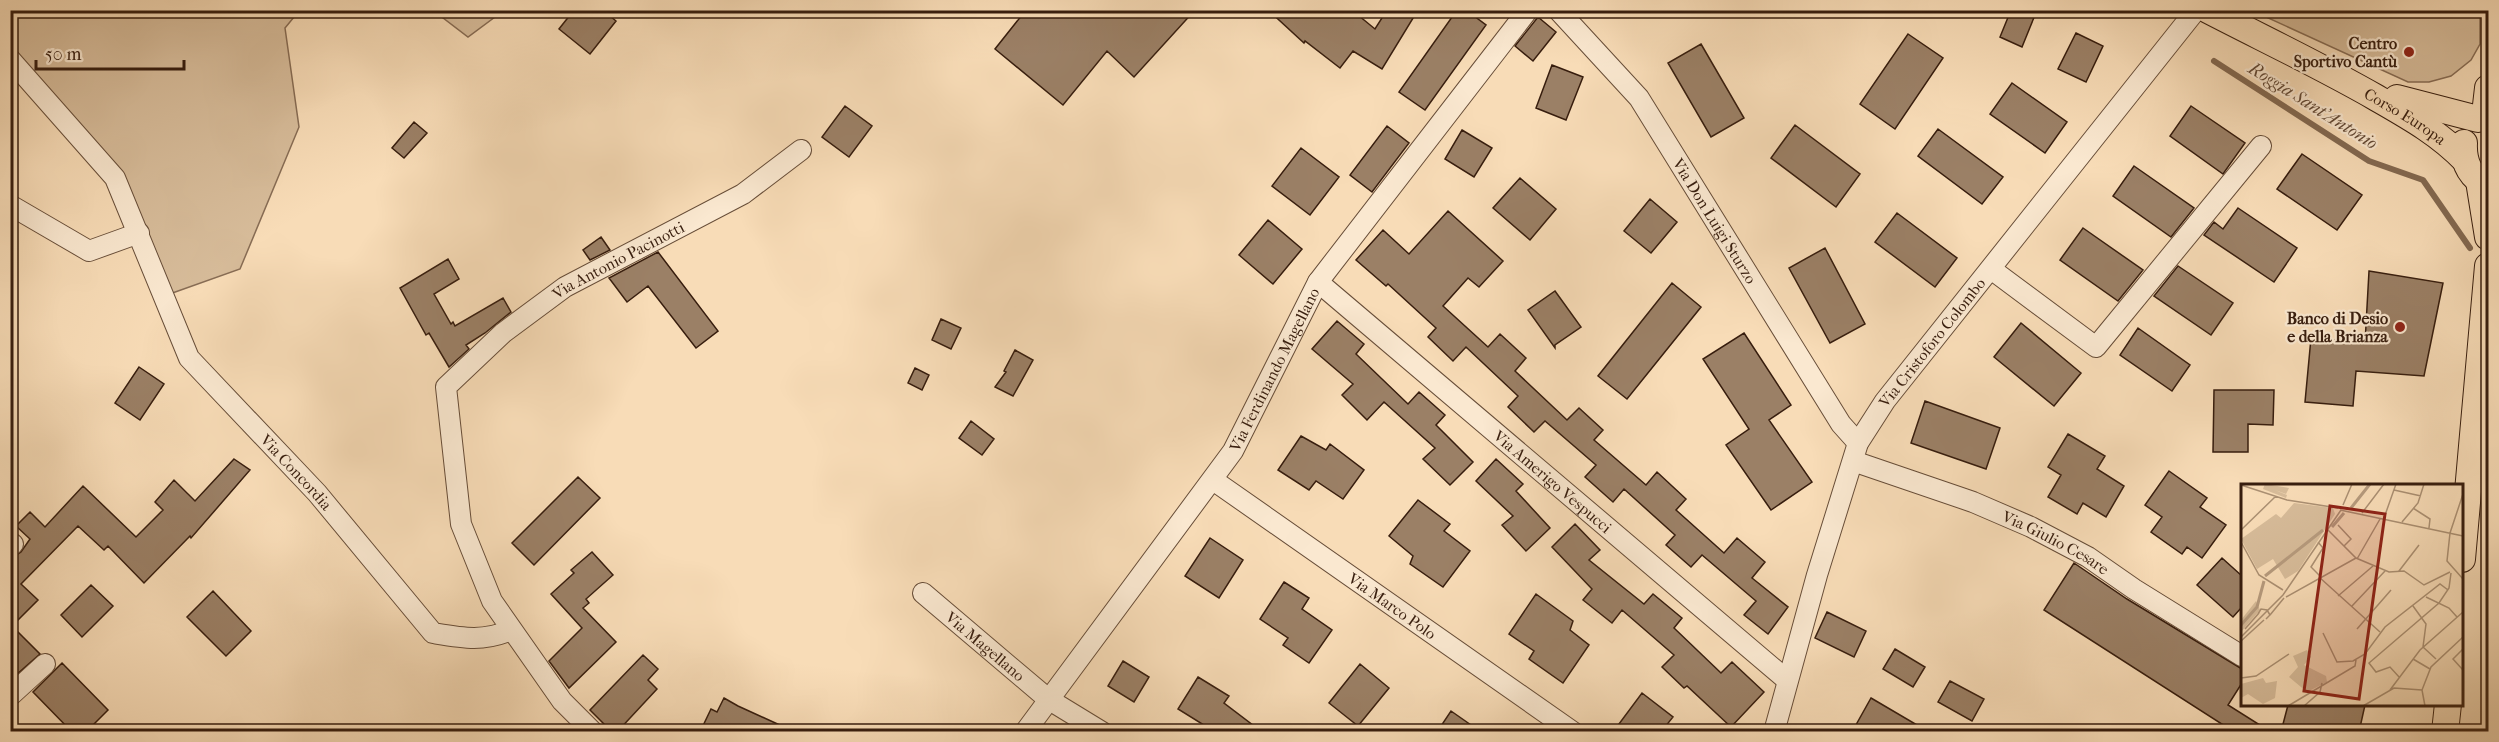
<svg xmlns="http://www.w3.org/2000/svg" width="2499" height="742" viewBox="0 0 2499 742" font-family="'IM FELL French Canon',serif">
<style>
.green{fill:#d7bc9a;stroke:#876c54;stroke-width:1.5}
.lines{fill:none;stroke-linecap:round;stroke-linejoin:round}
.stream{stroke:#836951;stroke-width:6}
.building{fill:#9b8066;stroke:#371d0e;stroke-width:1.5}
.minor-casing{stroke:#674d38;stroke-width:22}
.major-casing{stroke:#371d0e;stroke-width:28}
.minor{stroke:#fae8d0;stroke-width:20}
.major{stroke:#f8dcb7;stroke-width:26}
.poi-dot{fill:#8f2418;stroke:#fae8d0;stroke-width:2}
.labels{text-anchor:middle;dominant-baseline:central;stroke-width:4.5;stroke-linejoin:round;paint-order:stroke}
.poi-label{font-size:16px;font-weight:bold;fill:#371d0e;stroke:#fae8d0;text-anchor:end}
.street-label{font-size:16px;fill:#371d0e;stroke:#fae8d0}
.water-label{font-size:18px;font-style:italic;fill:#634935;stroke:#fae8d0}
.inset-river{fill:none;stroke:#b69b7e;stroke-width:3}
.inset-road{fill:none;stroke:#ab9073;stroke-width:1.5}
.view{fill:#8f2418;fill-opacity:0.15;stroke:#8f2418;stroke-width:3}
.inset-edge{fill:none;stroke:#371d0e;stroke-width:3}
</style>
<rect width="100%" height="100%" fill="#f8dcb7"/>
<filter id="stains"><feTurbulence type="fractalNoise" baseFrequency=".00333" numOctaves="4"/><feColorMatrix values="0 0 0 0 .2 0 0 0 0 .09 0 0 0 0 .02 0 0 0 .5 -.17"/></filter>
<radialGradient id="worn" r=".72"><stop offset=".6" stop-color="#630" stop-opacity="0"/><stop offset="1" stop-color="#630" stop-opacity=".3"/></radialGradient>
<path class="green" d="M16 10 299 11 285 28 299 127 240 269 164 296 115 178 11 59 10 20Z
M434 11H503L468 37Z
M2253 11H2480V44L2471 60 2451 76 2429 82H2408Z"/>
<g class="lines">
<path class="stream" d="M2214 61 2369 161 2423 180 2470 248"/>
</g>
<path class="building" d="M574 10H603L616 21 590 54 559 29Z
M1026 10H1195L1134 77 1107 51 1063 105 995 49Z
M1268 10 1353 11 1375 29 1387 10H1418L1382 69 1353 51 1340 68 1305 41 1304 43Z
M1457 10H1466L1486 25 1425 110 1399 92Z
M2011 10H2037L2022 47 2000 37Z
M1538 17 1556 32 1533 61 1515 46Z
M2076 33 2103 46 2086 82 2058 69Z
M1908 34 1943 58 1895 129 1860 104Z
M1701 44 1744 118 1711 137 1668 63Z
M1552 65 1583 77 1566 120 1536 108Z
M2012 83 2067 122 2045 153 1990 114Z
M845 106 872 126 849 157 822 137Z
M2191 106 2245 143 2223 174 2170 136Z
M414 122 427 133 404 158 392 148Z
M1795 125 1860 174 1836 207 1771 158Z
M1387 126 1409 143 1372 192 1350 175Z
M1938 129 2003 177 1982 204 1918 156Z
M1462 130 1492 148 1474 177 1445 159Z
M1301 148 1339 177 1310 215 1272 186Z
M2302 154 2362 195 2337 230 2277 189Z
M2134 166 2194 208 2171 237 2113 196Z
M1520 178 1556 209 1530 240 1493 208Z
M1650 199 1677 222 1651 253 1624 231Z
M2238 208 2297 248 2274 282 2204 235 2214 222 2223 229Z
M1448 211 1503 261 1479 287 1468 278 1443 306 1488 347 1500 334 1526 358 1515 371 1567 420 1579 408 1603 430 1594 440 1646 485 1657 472 1686 499 1676 510 1724 553 1737 538 1765 562 1752 578 1788 607 1768 634 1744 615 1756 601 1702 555 1691 567 1666 545 1675 535 1624 489 1613 502 1585 477 1596 465 1545 421 1534 432 1508 407 1518 396 1466 347 1453 361 1428 337 1436 328 1388 284 1386 286 1356 260 1383 230 1409 254Z
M1897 213 1957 258 1935 287 1875 242Z
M1268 220 1302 249 1273 284 1239 255Z
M2083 228 2143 270 2118 301 2060 260Z
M601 237 610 250 590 260 583 250Z
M1825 248 1865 324 1830 343 1789 268Z
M658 252 718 331 696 348 648 286 627 302 609 278Z
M448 259 459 279 434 294 451 324 453 322 455 326 503 298 511 312 485 333 466 345 469 349 449 367 429 333 426 335 400 288Z
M2178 266 2233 303 2211 335 2154 296Z
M2369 271 2443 283 2424 376 2356 371 2353 406 2305 402 2311 338 2365 343Z
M1672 283 1701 307 1627 399 1598 376Z
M1555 291 1581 327 1555 345V348L1528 310Z
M941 319 961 328 951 349 932 340Z
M1337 321 1364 344 1356 354 1408 404 1419 392 1445 415 1436 425 1473 462 1450 485 1423 459 1435 448 1384 402 1367 420 1342 395 1353 384 1312 349Z
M2021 323 2081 373 2054 406 1994 357Z
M2138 328 2190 365 2172 391 2120 355Z
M1744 333 1791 405 1769 420 1812 482 1771 510 1726 445 1749 429 1703 359Z
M1015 350 1033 360 1013 396 995 387 1006 372 1004 371Z
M139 367 164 384 140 420 115 403Z
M915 368 929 375 922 390 908 383Z
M2214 390H2274L2273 425 2248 424V452H2213Z
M1925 401 2000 428 1986 469 1911 443Z
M971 421 994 439 982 455 959 438Z
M2068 434 2105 456 2097 469 2124 486 2106 517 2083 503 2077 514 2048 497 2061 475 2048 467Z
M1301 436 1326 450 1330 444 1364 470 1343 499 1316 481 1309 490 1278 470Z
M234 459 250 470 191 538 190 536 144 583 108 546 104 550 78 526 21 584 38 600 12 626 40 654 16 675 10 669V559L21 552 30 539 16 526 30 512 45 527 83 486 136 537 163 510 155 502 174 480 195 501Z
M1496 459 1523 484 1516 491 1550 528 1526 551 1502 525 1513 516 1476 481Z
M2169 471 2207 498 2200 507 2226 525 2202 558 2187 547 2182 554 2151 532 2162 517 2145 505Z
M578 477 600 498 534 565 512 543Z
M1418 500 1450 524 1444 531 1470 551 1443 587 1410 564 1413 556 1389 536Z
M1575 524 1600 550 1589 560 1644 604 1653 594 1682 618 1674 628 1721 673 1732 662 1764 692 1731 727 1687 686 1684 688 1662 667 1674 655 1622 610 1612 623 1583 600 1592 589 1552 547Z
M1210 538 1243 560 1219 598 1185 576Z
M592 552 613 575 586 599 589 603 583 608 616 642 569 688 549 661 582 628 551 594 574 573 571 570Z
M2222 558 2242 576V607L2233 617 2197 585Z
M2074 563 2127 599 2242 669V683L2228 705 2271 732H2222L2225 726 2044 610Z
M1284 582 1309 598 1302 609 1332 630 1309 663 1283 645 1288 638 1260 619Z
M91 585 113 606 82 637 61 615Z
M213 591 251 631 226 656 187 617Z
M1536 594 1573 621 1570 630 1589 645 1563 683 1529 659 1534 651 1509 634Z
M1827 612 1866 631 1854 657 1815 638Z
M1895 649 1925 667 1913 687 1883 669Z
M643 655 658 669 648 680 657 689 617 732H612L590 710Z
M1123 661 1149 677 1134 702 1108 686Z
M62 663 108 710 86 732H72L33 692Z
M1360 664 1389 688 1358 726 1329 703Z
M1198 677 1229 696 1224 703 1262 732H1215L1178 709Z
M1950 681 1984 699 1972 721 1938 702Z
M1642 693 1673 717 1661 732H1613Z
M724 698 738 706 795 732H700L711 709 717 712Z
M1871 698 1929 732H1852Z
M2288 705H2365L2359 732H2296L2282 728Z
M1451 711 1481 732H1437Z"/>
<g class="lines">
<g class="minor-casing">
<g id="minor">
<path id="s1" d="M1558 10 1639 98 1841 424 1858 443"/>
<path id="s2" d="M10 59 115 178 189 358 317 493 433 633C463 638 483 642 511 630"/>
<path d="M10 205 89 251 139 233"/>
<path d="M1991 269 2096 347 2261 146"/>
<path id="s3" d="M1318 282 1787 680"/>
<path id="s4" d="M1853 461 1973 502 2031 527 2088 557 2134 589 2242 656"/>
<path id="s5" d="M1213 480 1573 732"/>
<path d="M10 547 13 544"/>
<path id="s6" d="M923 593 1048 699 1102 732"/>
<path d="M10 696 45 664"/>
<path id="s7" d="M593 732 562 701 492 601 461 524 446 387 503 333 565 287 743 194 801 150"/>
<path id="s8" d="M1025 732 1233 451 1318 282 1528 10"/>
<path id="s9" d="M1774 732 1817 575 1858 443 1885 401 2196 10"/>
</g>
</g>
<g class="major-casing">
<g id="major">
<path id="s10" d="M2208 10C2264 39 2321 66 2375 97 2408 116 2439 133 2465 160"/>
<path d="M2397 98 2478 119"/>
<path d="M2485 114 2488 88"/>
<path d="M2464 143C2463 163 2470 177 2488 186"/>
<path d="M2479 181 2488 237"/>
<path d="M2462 559 2488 266"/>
<path d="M2445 732 2448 704"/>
</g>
</g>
<use href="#minor" class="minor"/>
<use href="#major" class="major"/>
</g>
<g class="poi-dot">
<circle cx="2409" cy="52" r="6"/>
<circle cx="2400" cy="327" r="6"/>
</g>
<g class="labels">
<g class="poi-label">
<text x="2397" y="43">Centro<tspan x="2397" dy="18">Sportivo Cantù</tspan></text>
<text x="2388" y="318">Banco di Desio<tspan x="2388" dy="18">e della Brianza</tspan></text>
</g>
<g class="street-label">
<text stroke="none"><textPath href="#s10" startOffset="224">Corso Europa</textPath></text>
<text stroke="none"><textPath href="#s1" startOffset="264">Via Don Luigi Sturzo</textPath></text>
<text stroke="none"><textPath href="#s7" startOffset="602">Via Antonio Pacinotti</textPath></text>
<text stroke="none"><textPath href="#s9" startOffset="426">Via Cristoforo Colombo</textPath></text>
<text stroke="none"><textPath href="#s8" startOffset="441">Via Ferdinando Magellano</textPath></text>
<text stroke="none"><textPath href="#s2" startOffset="510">Via Concordia</textPath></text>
<text stroke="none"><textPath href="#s3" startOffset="308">Via Amerigo Vespucci</textPath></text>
<text stroke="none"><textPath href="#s4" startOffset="219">Via Giulio Cesare</textPath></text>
<text stroke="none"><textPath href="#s5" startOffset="219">Via Marco Polo</textPath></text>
<text stroke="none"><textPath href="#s6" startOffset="82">Via Magellano</textPath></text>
</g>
<g class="water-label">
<text transform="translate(2313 106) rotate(32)">Roggia Sant'Antonio</text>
</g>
</g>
<g transform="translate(2241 484)">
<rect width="222" height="222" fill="#f8dcb7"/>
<path d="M24 0 48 4 45 10 34 6 46 11 45 14 22 5ZM53 19 92 24 94 30 57 87 44 95 32 75 16 85 0 55 35 30 40 34ZM15 117 19 126 0 148V136ZM66 166 70 173 63 181 85 192 86 198 66 208 48 193 57 183 52 172ZM22 194 25 199 36 197 34 214 22 220 7 210 0 214V200Z" fill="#d7bc9a"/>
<path class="inset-river" d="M110 24 129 0M91 43 103 29M24 92 82 46M0 141 16 123 23 97"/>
<path class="inset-road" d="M0 1 46 16 97 24M153 6 180 12M102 21 111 0M172 24 189 35 188 44M99 26 222 52M121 29 143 0M143 34 155 0M161 38 177 19 183 0M97 41 110 55 103 62M0 46 35 12M87 46 115 74 148 88 163 87 183 101 209 88M209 49 222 10M209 49 206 77 222 95M0 58 18 91 42 106M77 58 82 64 70 83 79 92M116 75 139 35M158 87 178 61M78 93 139 148M97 112 132 82M45 113 115 74M185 113 208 124 216 133M111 122 144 87M172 122 185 140 182 163 195 175M17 130 20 125 26 126 29 131 25 135M29 131 43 114M4 145 18 129M116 145 150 106M82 149 96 178 112 177 124 170 144 143 199 100 207 106M0 153 42 111 100 26M0 157 23 136M222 165 212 175 222 186M172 175 189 185M0 194 15 192 48 170M159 194 149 183 135 188 128 179 198 119 208 104 210 89M149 206 179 166 222 128M47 222 114 182 115 176M63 222 79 208 81 199M122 222 153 204 181 206M184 222 181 206 190 183 222 153"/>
<path class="view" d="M89 22 144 30 118 215 63 207Z"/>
<rect width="222" height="222" class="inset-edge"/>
</g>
<rect width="2499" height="742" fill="none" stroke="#f8dcb7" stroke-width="36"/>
<rect x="12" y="12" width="2475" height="718" fill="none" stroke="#371d0e" stroke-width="3"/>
<rect x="18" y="18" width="2463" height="706" fill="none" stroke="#371d0e" stroke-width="1.5"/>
<path d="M36 60v9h148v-9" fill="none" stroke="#371d0e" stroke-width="3"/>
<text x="45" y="60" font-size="18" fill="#371d0e" stroke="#fae8d0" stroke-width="4.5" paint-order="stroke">50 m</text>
<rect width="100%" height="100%" filter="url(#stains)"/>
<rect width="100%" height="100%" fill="url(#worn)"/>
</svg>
